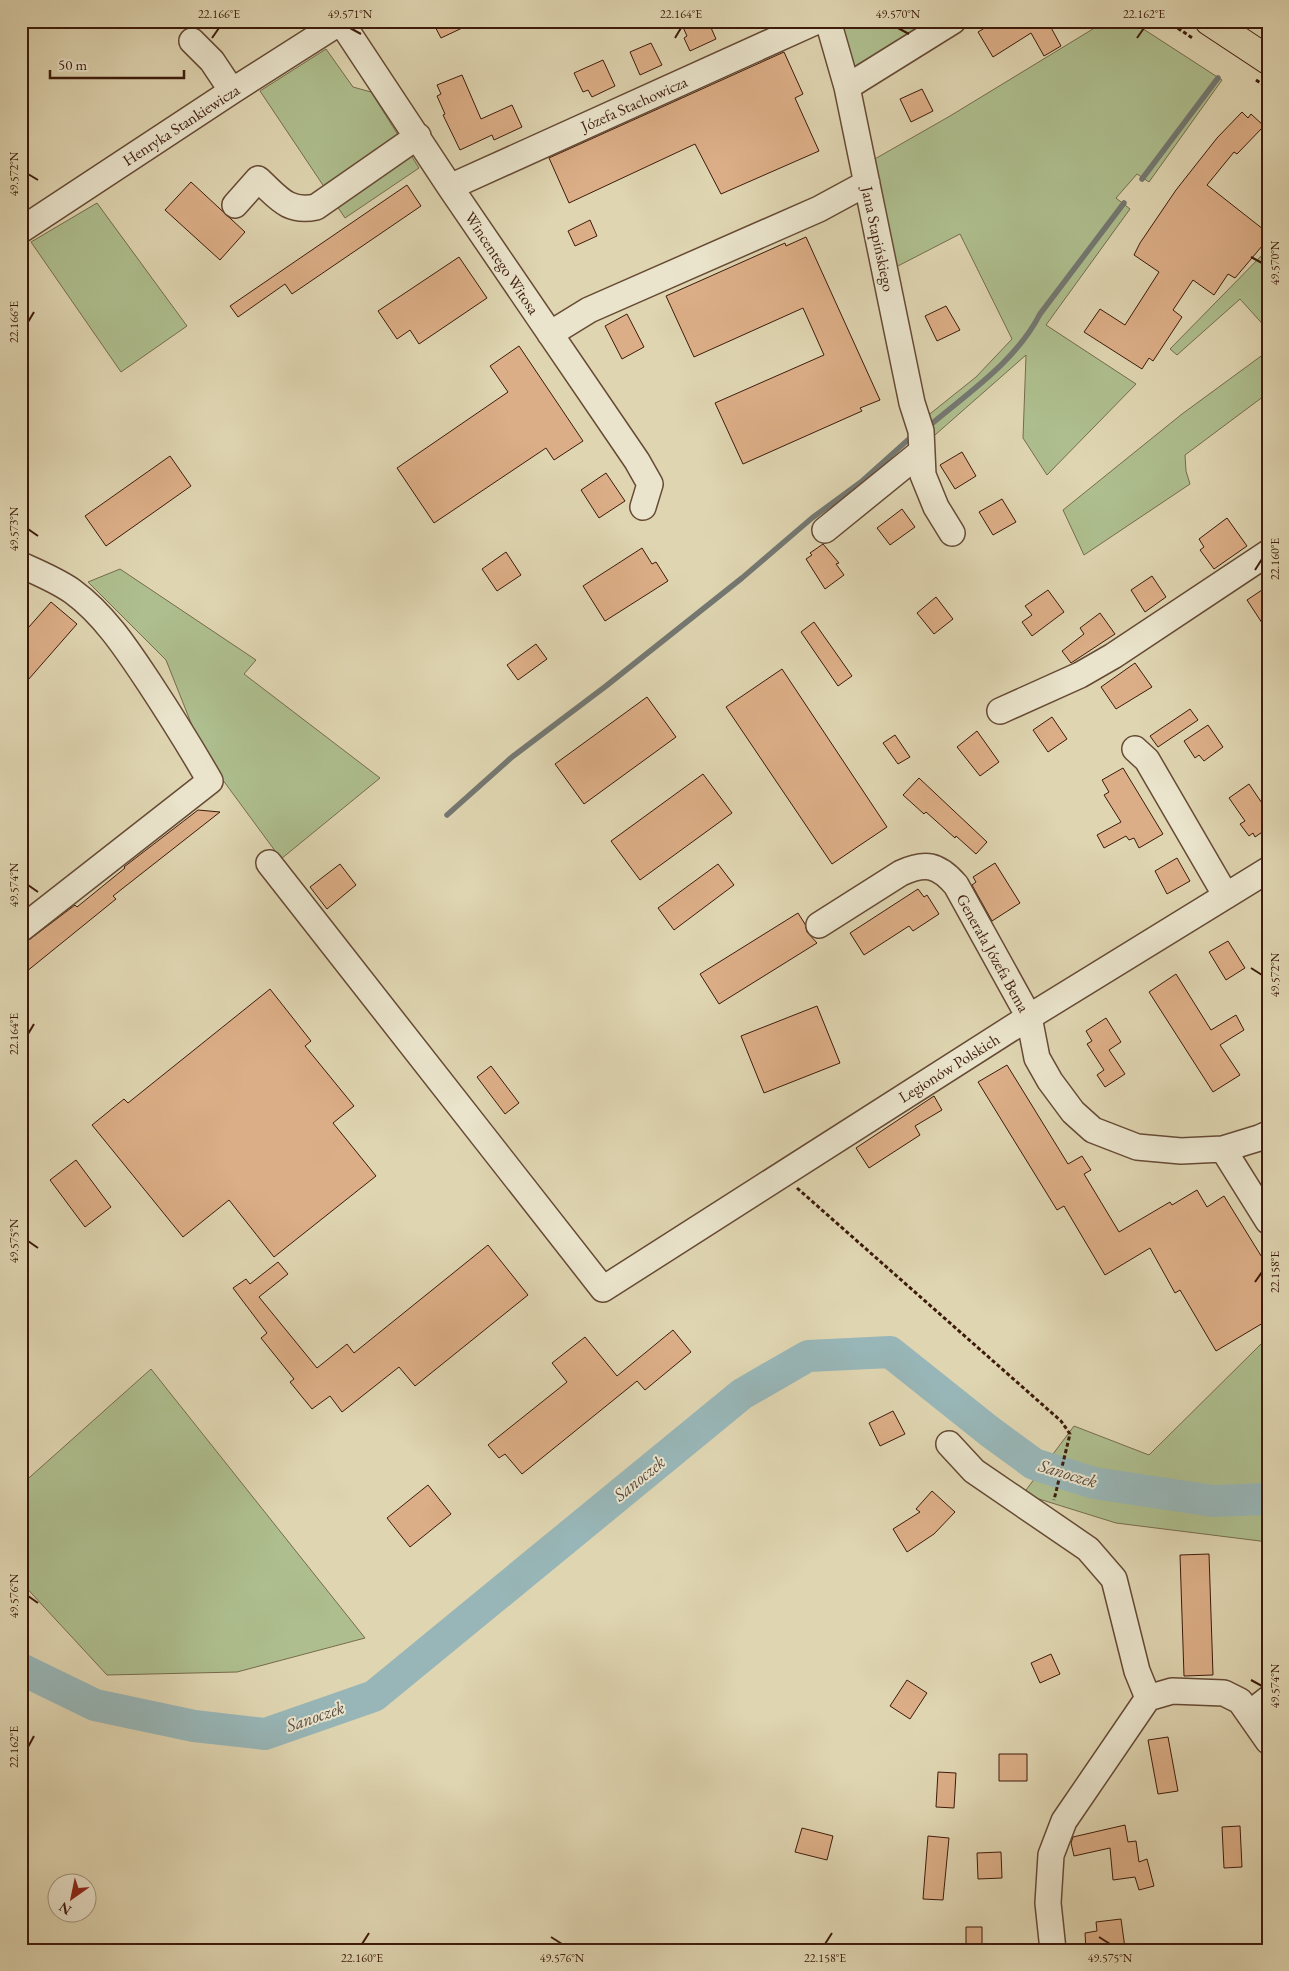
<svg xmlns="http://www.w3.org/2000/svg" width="1289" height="1971" viewBox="0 0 1289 1971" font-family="'EB Garamond',serif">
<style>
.green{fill:#aebe8e;stroke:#766c4c}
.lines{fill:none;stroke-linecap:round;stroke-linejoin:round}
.stream{stroke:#747872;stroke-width:5.5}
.river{stroke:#98b6b7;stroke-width:32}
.building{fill:#dcae87;stroke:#3d1b0b}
.minor-casing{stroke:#664a34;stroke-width:28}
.major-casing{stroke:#3d1b0b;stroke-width:30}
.path{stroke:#3d1b0b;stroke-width:3;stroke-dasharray:4 2.5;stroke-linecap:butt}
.minor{stroke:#eae4cc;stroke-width:25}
.major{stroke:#dfd5b1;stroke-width:28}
.ticks{fill:none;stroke:#3d1b0b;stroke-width:2}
.labels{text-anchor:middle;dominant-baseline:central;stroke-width:4;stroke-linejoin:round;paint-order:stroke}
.street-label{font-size:16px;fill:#3d1b0b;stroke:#eae4cc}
.water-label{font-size:18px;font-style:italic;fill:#584a3f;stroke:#eae4cc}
.neatline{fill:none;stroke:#3d1b0b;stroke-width:2}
.ticks-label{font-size:12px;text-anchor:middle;fill:#3d1b0b}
</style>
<rect width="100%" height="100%" fill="#dfd5b1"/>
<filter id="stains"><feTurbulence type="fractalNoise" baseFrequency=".004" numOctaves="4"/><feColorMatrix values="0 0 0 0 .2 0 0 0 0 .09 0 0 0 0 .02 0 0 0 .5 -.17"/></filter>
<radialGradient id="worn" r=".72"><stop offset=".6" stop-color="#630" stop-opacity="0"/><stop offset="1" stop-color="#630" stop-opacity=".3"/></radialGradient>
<path class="green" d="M837 21H941L854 72Z
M1106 21H1131L1222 80 1149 182 1137 174 1116 198 1130 209 1046 325 1136 384 1047 475 1023 438 1026 355 935 435 926 417 976 377 1012 339 960 234 894 268 873 160 950 116Z
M326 49 353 87 371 92 419 168 345 218 260 91Z
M97 203 187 326 121 372 31 242Z
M1268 249V330L1240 299 1177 355 1170 349Z
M1268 351V393L1185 455 1186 471 1190 484 1084 555 1063 510 1182 414Z
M120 569 256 660 244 674 380 778 281 859 203 753 166 660 88 582Z
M1261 1344 1268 1356V1542L1116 1523 1023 1494 1074 1426 1149 1455Z
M151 1369 365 1638 237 1672 107 1675 21 1582V1485Z"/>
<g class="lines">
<path class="stream" d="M1142 179 1218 78
M929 426C969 392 1016 361 1040 314L1124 203
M447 815 512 757 606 686 742 578 812 518 861 482 909 439"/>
<path class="river" d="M21 1669 95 1705 194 1726 265 1734 374 1696 742 1394 808 1356 890 1352 989 1431 1034 1464 1094 1483 1213 1501 1268 1499"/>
</g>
<path class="building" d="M432 21H477L441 38Z
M690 21H708L716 39 690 51 684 38 687 36 682 25Z
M996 21H1049L1048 22 1061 46 1044 56 1031 33 993 57 978 32Z
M651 43 662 65 640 75 630 52Z
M784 52 803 94 795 98 819 151 721 194 695 144 569 203 549 158Z
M603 60 615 86 592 97 588 90 583 92 574 73Z
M462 75 481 119 512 105 522 127 494 140 492 135 460 150 443 115 445 114 437 96 441 94 437 85Z
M922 89 933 111 911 122 900 99Z
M1242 112 1248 118 1251 114 1264 126 1237 154 1234 152 1207 185 1268 233V239L1235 278 1228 274 1214 295 1193 280 1173 310 1182 317 1153 361 1149 358 1142 369 1084 332 1100 309 1125 325 1159 272 1134 255 1140 243 1176 190 1217 138Z
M191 182 245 232 220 260 165 210Z
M407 185 421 206 292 294 285 284 238 317 230 306Z
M590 220 597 236 575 246 568 231Z
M806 237 880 400 860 408 862 411 743 464 715 403 824 355 803 308 694 357 666 296 785 243 786 246Z
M459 257 487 298 419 344 410 330 397 339 378 311Z
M946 306 960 330 937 341 925 316Z
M627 314 644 347 622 359 605 326Z
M519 346 583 441 554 460 546 448 434 523 397 468 508 392 490 366Z
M962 452 976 476 955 489 940 465Z
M170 456 191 486 106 546 85 516Z
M606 473 625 501 599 518 581 490Z
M1002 499 1016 522 993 535 979 512Z
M902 509 915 527 890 545 877 528Z
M1227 518 1247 546 1214 569 1200 550 1204 547 1199 539Z
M823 544 839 563 836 564 844 575 825 589 806 559 812 555 810 553Z
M642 548 652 564 656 562 668 581 605 621 583 586Z
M506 552 521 575 497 591 482 569Z
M1152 576 1166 597 1145 612 1131 590Z
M1268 586V632L1247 600Z
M1048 590 1064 612 1032 636 1022 622 1032 615 1025 606Z
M936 597 953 619 934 634 917 613Z
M51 602 77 624 21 688V636Z
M1100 613 1115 634 1071 663 1062 651 1084 634 1080 628Z
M814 622 852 676 838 686 801 632Z
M536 644 547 659 518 680 507 665Z
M1135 663 1152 687 1116 709 1101 687Z
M782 669 887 827 832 864 726 707Z
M647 697 676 737 584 804 555 764Z
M1190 709 1198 720 1158 747 1150 736Z
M1052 717 1067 739 1048 752 1033 730Z
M1208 725 1223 747 1204 761 1199 755 1195 758 1184 741Z
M977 731 999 762 980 776 957 747Z
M895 735 910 757 898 764 883 743Z
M1123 768 1163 834 1139 848 1134 838 1129 840 1126 836 1104 848 1097 835 1121 822 1104 795 1109 792 1102 780Z
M703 774 732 813 640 880 611 841Z
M919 778 987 842 976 854 956 836 955 838 926 812 924 814 903 795Z
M1249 784 1268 812V828L1255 837 1253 833 1249 836 1240 824 1245 821 1229 798Z
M198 810 220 812 113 896 116 899 21 976V946L75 905 77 907 125 868 124 867Z
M1177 858 1190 881 1167 894 1155 871Z
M995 863 1020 903 992 921 972 885 976 882 973 877Z
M340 864 356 885 327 909 310 887Z
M718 864 734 885 674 930 658 908Z
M918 889 924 897 927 895 939 914 913 931 909 926 864 955 850 933Z
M798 913 805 924 807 932 817 943 719 1004 700 974Z
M1228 941 1245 968 1226 980 1209 952Z
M1176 974 1211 1030 1236 1015 1244 1030 1220 1045 1240 1075 1213 1092 1149 992Z
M270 989 311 1041 305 1046 354 1106 333 1123 376 1176 274 1257 229 1200 183 1237 92 1125 124 1099 128 1103Z
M817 1006 840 1063 764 1093 741 1036Z
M1106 1018 1121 1042 1109 1050 1125 1074 1105 1087 1097 1075 1104 1070 1087 1044 1092 1041 1086 1031Z
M1007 1065 1068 1164 1082 1156 1091 1170 1084 1174 1119 1232 1170 1202 1172 1205 1197 1190 1207 1207 1224 1196 1268 1267V1320L1216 1351 1180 1290 1175 1293 1150 1248 1105 1275 1064 1206 1057 1210 978 1082Z
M491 1066 519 1103 505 1114 477 1077Z
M934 1096 942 1110 915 1126 920 1135 869 1168 856 1148Z
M76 1160 111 1207 85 1227 50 1180Z
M488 1245 528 1295 415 1386 399 1367 342 1412 330 1396 312 1409 290 1382 294 1379 261 1338 267 1333 233 1288 246 1279 250 1284 278 1262 288 1274 259 1297 317 1368 347 1344 354 1353Z
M673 1330 691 1352 645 1390 637 1381 522 1474 505 1454 499 1458 488 1445 567 1382 552 1363 585 1337 617 1376Z
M893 1411 905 1434 880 1446 869 1423Z
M428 1485 451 1514 410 1547 387 1518Z
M932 1491 955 1512 934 1534 907 1552 893 1529 920 1512 916 1509Z
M1209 1554 1213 1675 1184 1676 1180 1555Z
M1051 1654 1060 1674 1040 1683 1031 1663Z
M907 1680 927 1693 910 1719 890 1706Z
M1168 1737 1178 1791 1158 1794 1148 1740Z
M999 1754H1027V1781H999Z
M938 1772 956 1773 954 1808 936 1807Z
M1125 1825 1128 1842 1136 1841 1139 1862 1147 1859 1154 1886 1139 1890 1135 1877 1113 1880 1110 1848 1074 1856 1071 1843 1073 1837Z
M1240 1826 1242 1867 1224 1868 1222 1827Z
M802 1828 833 1836 827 1860 795 1852Z
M928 1836 949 1838 943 1900 923 1899Z
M1001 1852 1002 1878 978 1879 977 1853Z
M1121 1919 1125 1948 1086 1950 1085 1933 1097 1931 1096 1922Z
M966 1927H982V1950H966Z"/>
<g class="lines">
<g class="minor-casing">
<path id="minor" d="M828 21 847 87 912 403 921 431 923 475 936 507 952 533
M341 22 450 187 637 461 650 484 643 507
M192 41 212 61 232 91
M847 87 953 21
M450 187 817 21
M235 205 258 179C278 197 287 213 316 207L418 136
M21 230 232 91 342 21
M550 334 589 310 819 209 867 183
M825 530 921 452
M21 565C39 573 56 580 72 591 105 615 128 651 150 684 171 716 191 748 210 781L21 929
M1000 711 1080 675 1113 656 1268 553
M1135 749 1147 760 1226 896
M269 863 603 1289 1029 1017 1268 870
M819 925 901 873C925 862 938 864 956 885L1029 1017 1037 1058 1050 1081 1073 1112 1093 1130 1137 1147 1181 1151 1223 1149 1259 1138 1268 1134
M1223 1149 1268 1221
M949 1444 974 1471 1088 1549 1114 1579 1137 1671 1148 1698
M1249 1714 1268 1699
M1053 1950 1048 1903 1051 1855 1064 1821 1148 1698 1172 1691 1224 1693 1240 1701 1268 1741"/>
</g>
<g class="major-casing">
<path id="major" d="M1209 21 1268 60"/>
</g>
<path class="path" d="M1167 21 1194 39
M1256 80 1268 88
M797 1188 1061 1421 1070 1434 1054 1500"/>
<use href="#minor" class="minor"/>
<use href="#major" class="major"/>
</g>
<path class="ticks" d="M350 28 361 34M898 28 909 34M212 38 219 28M675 38 681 28M1137 38 1144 28M28 174 38 180M1251 257 1262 263M28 322 34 312M28 529 38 536M1255 570 1262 559M28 885 38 892M1251 968 1262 975M28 1034 34 1024M28 1241 38 1248M1255 1282 1262 1272M28 1596 38 1603M1251 1680 1262 1686M28 1747 34 1736M551 1937 562 1944M1099 1937 1110 1944M362 1944 369 1933M825 1944 832 1933"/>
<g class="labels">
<g class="street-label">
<text transform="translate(634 104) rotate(-24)">Józefa Stachowicza</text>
<text transform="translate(181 125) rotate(-33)">Henryka Stankiewicza</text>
<text transform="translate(878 239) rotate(78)">Jana Stapińskiego</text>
<text transform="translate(502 263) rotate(56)">Wincentego Witosa</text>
<text transform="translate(993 953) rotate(61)">Generała Józefa Bema</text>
<text transform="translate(949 1068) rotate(-32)">Legionów Polskich</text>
</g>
<g class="water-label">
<text transform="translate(1068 1473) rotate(17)">Sanoczek</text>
<text transform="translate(639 1478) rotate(-39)">Sanoczek</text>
<text transform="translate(315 1716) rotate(-19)">Sanoczek</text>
</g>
</g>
<rect width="1289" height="1971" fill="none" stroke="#dfd5b1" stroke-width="55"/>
<g transform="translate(72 1898) rotate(213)"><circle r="24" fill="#eae4cc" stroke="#a5947f"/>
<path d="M0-4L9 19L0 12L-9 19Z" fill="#8f2418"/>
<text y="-8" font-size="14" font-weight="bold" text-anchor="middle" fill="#3d1b0b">N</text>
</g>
<path d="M50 70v8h134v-8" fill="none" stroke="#3d1b0b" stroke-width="2.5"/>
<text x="58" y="70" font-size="15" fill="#3d1b0b" stroke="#eae4cc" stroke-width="4" paint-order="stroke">50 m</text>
<rect x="28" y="28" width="1234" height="1916" class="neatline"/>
<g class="ticks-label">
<text x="219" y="18">22.166°E</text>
<text x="350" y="18">49.571°N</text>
<text x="681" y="18">22.164°E</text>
<text x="898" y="18">49.570°N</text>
<text x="1144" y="18">22.162°E</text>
<text transform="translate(14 174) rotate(-90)" y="4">49.572°N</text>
<text transform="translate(1275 263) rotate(-90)" y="4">49.570°N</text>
<text transform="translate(14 322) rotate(-90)" y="4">22.166°E</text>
<text transform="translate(14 529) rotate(-90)" y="4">49.573°N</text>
<text transform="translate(1275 559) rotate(-90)" y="4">22.160°E</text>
<text transform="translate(14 885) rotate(-90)" y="4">49.574°N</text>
<text transform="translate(1275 975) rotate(-90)" y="4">49.572°N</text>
<text transform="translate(14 1034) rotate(-90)" y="4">22.164°E</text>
<text transform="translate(14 1241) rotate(-90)" y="4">49.575°N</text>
<text transform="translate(1275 1272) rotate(-90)" y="4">22.158°E</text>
<text transform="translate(14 1596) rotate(-90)" y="4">49.576°N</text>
<text transform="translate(1275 1686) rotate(-90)" y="4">49.574°N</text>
<text transform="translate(14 1747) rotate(-90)" y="4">22.162°E</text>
<text x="362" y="1962">22.160°E</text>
<text x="562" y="1962">49.576°N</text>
<text x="825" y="1962">22.158°E</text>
<text x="1110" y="1962">49.575°N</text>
</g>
<rect width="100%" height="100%" filter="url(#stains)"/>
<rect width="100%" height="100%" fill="url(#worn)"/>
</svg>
